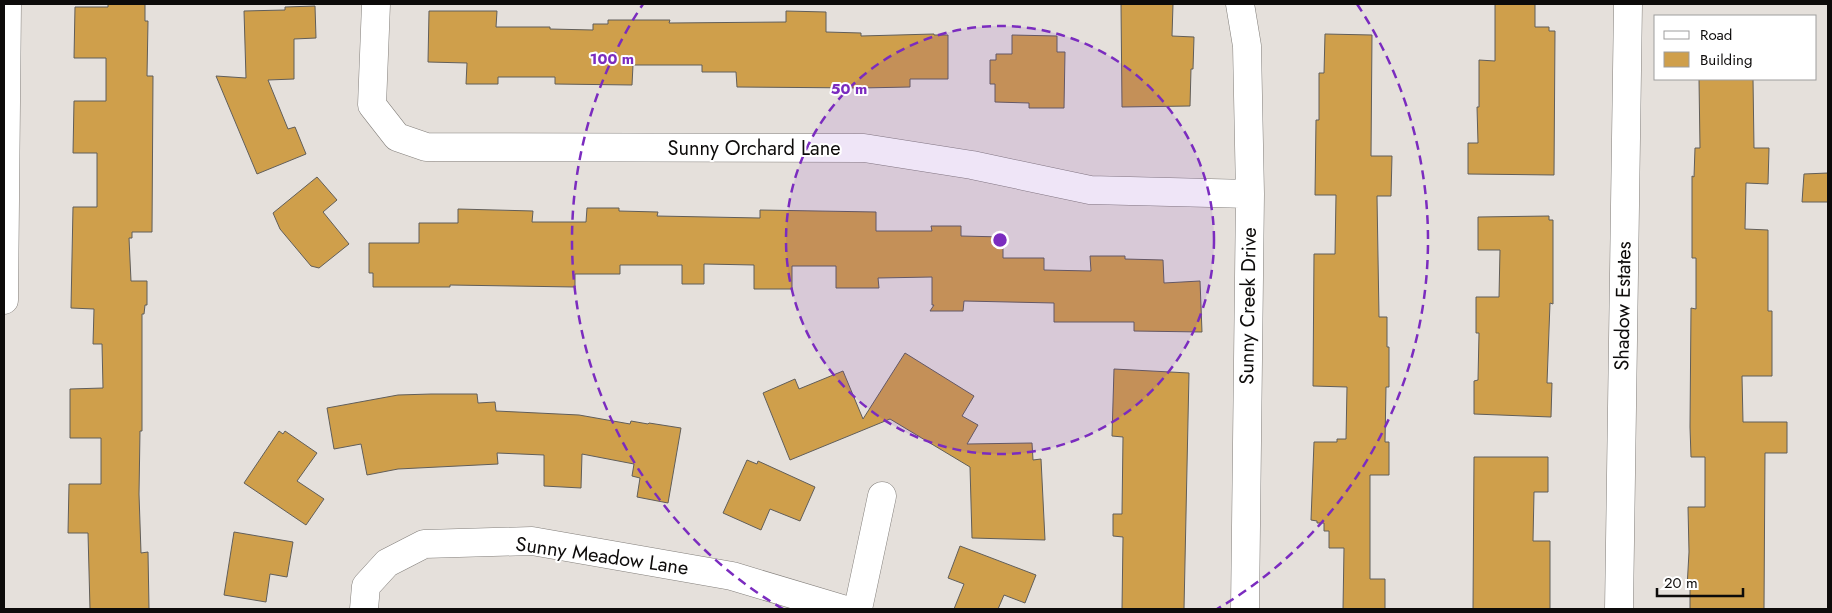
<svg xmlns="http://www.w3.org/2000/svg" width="1832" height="613" viewBox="0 0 1832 613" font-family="Jost,sans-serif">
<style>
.building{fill:#cf9f4b;stroke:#615e5a}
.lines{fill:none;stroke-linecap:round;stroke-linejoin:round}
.minor-casing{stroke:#837f7b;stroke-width:29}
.minor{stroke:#fff;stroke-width:28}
.ring{fill:none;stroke:#7b2cbf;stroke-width:2.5;stroke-dasharray:9 6}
.labels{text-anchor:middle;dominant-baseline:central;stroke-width:4;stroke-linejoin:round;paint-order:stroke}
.street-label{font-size:20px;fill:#0d0b0a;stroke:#fff}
.centre{fill:#7b2cbf;stroke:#fff;stroke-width:2.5}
.ring-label{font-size:15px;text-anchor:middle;font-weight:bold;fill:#7b2cbf;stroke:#fff;stroke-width:4;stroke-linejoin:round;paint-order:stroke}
</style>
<rect width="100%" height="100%" fill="#e5e0db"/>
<path class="building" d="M108 4H145V21H148L147 76H153L152 232H132V238H129L131 281H147V305H145L144 314H142V431H140L139 494 141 553 148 552 149 609H90L88 533H68L69 484H101V438H70V389L103 388 102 344H93L94 309 71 308 73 207H97V153H73L74 101H106V58H74L75 7H108Z
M1121 4H1173L1172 36 1194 37 1193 69H1191L1190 106 1122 107Z
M1495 4H1535V27H1549V31H1555L1554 175 1468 174V143H1478L1477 107H1479V60L1495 61Z
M315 6 316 38 294 39V79L268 80 288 129 295 127 306 154 257 174 216 76 246 78 244 11 285 10V7Z
M429 11H497L496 27H550V29L593 30V24H608V20H670L669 23 786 22V11L826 12V32L861 33V36L934 34V35H948V79H910V87L861 88 737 87 736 72H702V65H633L632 85 555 84V77H498V84H466L467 63 428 62Z
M1325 34 1372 35 1371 156H1392L1391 196H1377L1379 317H1387V347H1389V387H1386L1385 442H1389V475H1370V579H1385V609H1343L1344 548H1329V531H1324V523H1317V521L1311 520 1314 442H1337V439H1346L1347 387 1313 386 1314 254H1335L1336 195H1315L1316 120H1319V73H1324Z
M1012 35 1057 36V52H1065L1064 108H1029V103L995 102V84H990V60H996V54H1012Z
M1699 79H1753L1754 148H1769L1768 184 1746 183 1745 229 1768 230V311H1772V376H1742L1743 422H1787V453H1765L1764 609H1690V588H1687L1689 552 1688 507H1705V457H1691L1690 427 1691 308 1696 309V258H1692V176L1694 177 1695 148H1700Z
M1828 173V202H1802L1804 174Z
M317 177 337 200 323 212 349 244 319 268 311 266 280 229 273 213Z
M587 208H619V211L658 212 657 216 760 218V210L876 212V231H932L931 226H961V236L1003 237V258H1044V270L1091 271 1090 256H1125V259L1163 260 1164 283 1200 281 1202 332 1134 331V322H1054V303L964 301 963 311H930L934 305H932V277L878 278 879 288H836V266H792V289H754V265L704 264V284H682V265H620V274H575V287L450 285V287H373V273H369V243H419V223H458V209L533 211 532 222H586Z
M1549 216V220H1553V304L1550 303 1547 383H1552L1551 417 1474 414V381L1478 380 1479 333H1476V297H1499L1500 250H1478V217Z
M905 353 974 396 962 416 978 425 967 444 1032 443 1033 460 1041 459 1045 540 972 538 970 467 890 419 790 460 763 393 795 379 799 389 843 371 863 419Z
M1114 369 1189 373 1184 609H1122L1123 537 1113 536V514H1122L1123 437 1112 436Z
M431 394H477L478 403 495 402 496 411 579 415 630 424 631 421 648 424 649 423 681 428 668 503 637 497 640 478 632 476 634 464 582 454 581 488 544 486V455L497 453 498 464 398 469 367 475 361 444 334 449 327 408 398 395Z
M279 431 283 434 285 431 317 453 297 481 324 499 306 525 244 483Z
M1474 457H1548V492H1534L1533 541H1550V609H1473Z
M747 460 757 464 758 461 815 487 800 521 770 509 761 530 723 513Z
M234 532 293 542 287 577 270 574 266 602 224 595Z
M960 546 1036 575 1025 603 1004 595 998 609H954L964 584 948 578Z"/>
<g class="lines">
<g class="minor-casing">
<path id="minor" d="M376 4 372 105 397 137 426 147 864 148 972 165 1090 190 1250 194
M1240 4 1247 46 1250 194 1245 609
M4 300 7 4
M364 609 366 586 387 563 424 544 532 541 732 576 842 609
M858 609 882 496
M1619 609 1628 4"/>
</g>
<use href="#minor" class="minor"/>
</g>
<circle cx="1000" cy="240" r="214" fill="#7b2cbf" fill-opacity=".12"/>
<g class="ring">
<circle cx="1000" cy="240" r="214"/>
<path d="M783 609A428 428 0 0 1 643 4M1357 4A428 428 0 0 1 1217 609"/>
</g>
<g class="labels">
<g class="street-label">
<text x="754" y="148">Sunny Orchard Lane</text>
<text transform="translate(1248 306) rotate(-89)">Sunny Creek Drive</text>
<text transform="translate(1623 306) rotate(-89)">Shadow Estates</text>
<text transform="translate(602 556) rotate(8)">Sunny Meadow Lane</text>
</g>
</g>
<circle cx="1000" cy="240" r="8" class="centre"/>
<g class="ring-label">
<text x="612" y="64">100 m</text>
<text x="849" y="94">50 m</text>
</g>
<rect width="1832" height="613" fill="none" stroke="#0d0b0a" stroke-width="10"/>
<rect x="1654" y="15" width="162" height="65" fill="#ffffff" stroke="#9e9d9d"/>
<rect x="1664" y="31" width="25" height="8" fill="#ffffff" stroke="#9e9d9d"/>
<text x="1700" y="40" font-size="15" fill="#0d0b0a">Road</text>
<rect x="1664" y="52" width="25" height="15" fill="#cf9f4b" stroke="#9e9d9d"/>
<text x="1700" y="65" font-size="15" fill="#0d0b0a">Building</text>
<path d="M1657 588v8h86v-8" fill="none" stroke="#0d0b0a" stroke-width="2.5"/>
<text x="1664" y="588" font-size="15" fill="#0d0b0a" stroke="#ffffff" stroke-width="4" paint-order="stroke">20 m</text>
</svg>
